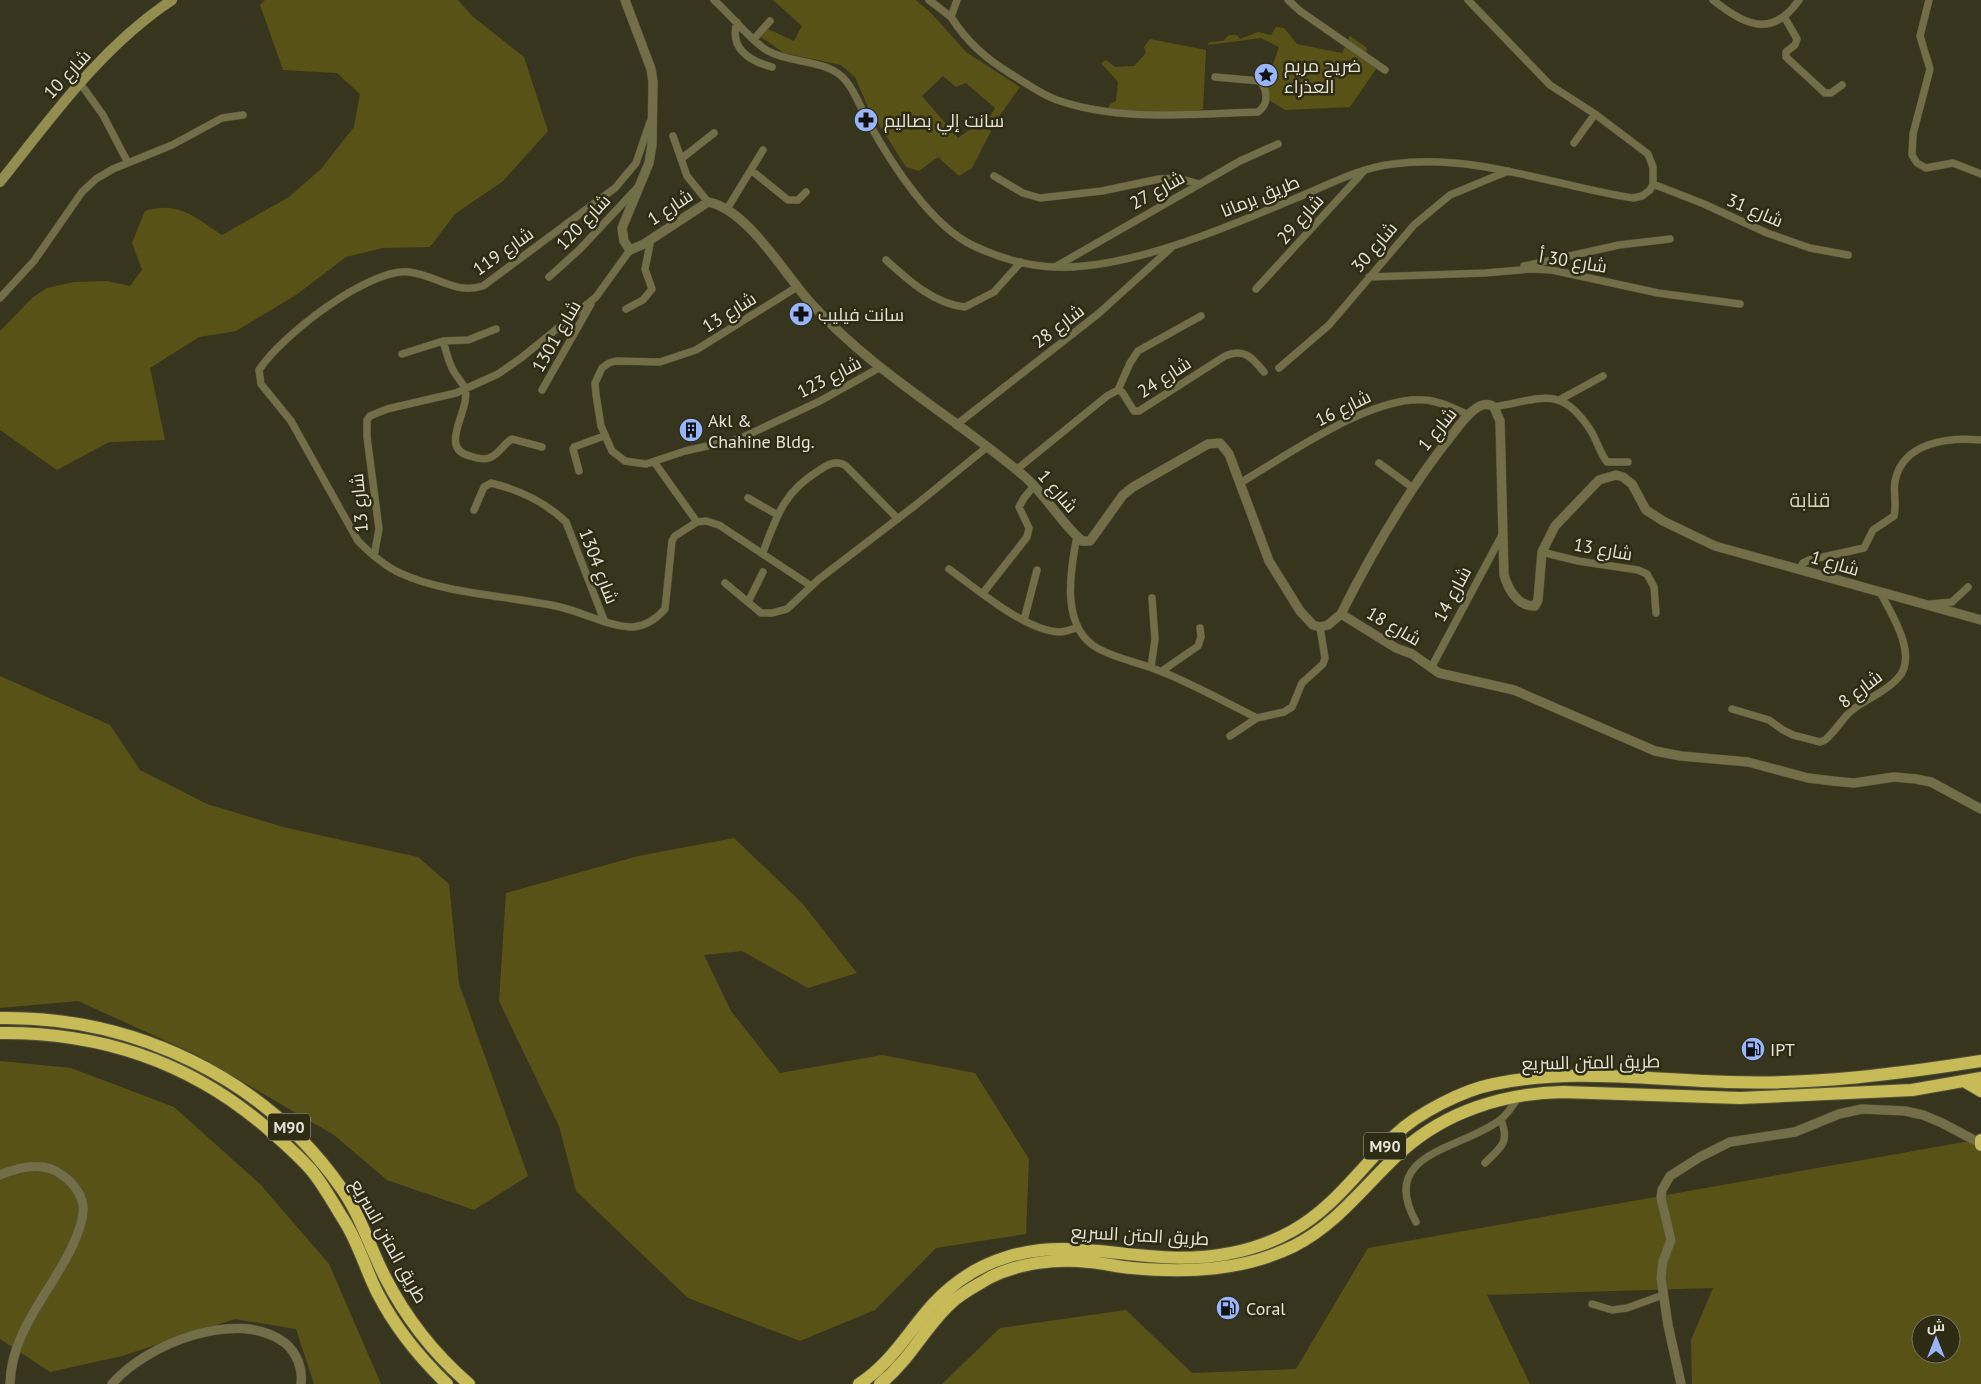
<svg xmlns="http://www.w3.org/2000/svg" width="1981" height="1384" viewBox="0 0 1981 1384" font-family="'PT Sans',Cairo,sans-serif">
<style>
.green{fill:#595217;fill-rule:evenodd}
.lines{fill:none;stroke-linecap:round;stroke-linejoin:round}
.minor-casing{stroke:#54513b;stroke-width:8}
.tertiary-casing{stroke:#54513b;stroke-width:10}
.secondary-casing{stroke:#54513b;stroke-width:11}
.motorway-casing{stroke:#54513b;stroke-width:14}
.minor{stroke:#726e48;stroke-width:7}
.tertiary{stroke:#726e48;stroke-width:9}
.secondary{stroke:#948d50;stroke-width:10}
.motorway{stroke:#c7bb57;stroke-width:12}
.labels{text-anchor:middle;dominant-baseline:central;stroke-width:5;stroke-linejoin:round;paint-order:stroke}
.shield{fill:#2e2b14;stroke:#aeac9c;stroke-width:1}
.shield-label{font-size:16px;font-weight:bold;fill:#e5e4d6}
.poi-label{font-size:18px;fill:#e5e4d6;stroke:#2e2b14;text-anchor:start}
.street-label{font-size:18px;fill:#e5e4d6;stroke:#2e2b14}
.quarter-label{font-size:20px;fill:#d4d1b5;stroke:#2e2b14}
</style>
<rect width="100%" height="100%" fill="#38351e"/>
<path class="green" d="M265 0H458L472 16 524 57 548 131 503 181 455 214 430 247 383 248 346 257 296 295 236 331 199 337 150 368 165 440 109 442 57 470 0 430V331L33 297 47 288 74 282 107 281 130 286 142 270 132 243 145 211C179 200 196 218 222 235L289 197 321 169 354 127 360 94 337 73 283 70 260 5Z
M773 0H916L931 13 966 52 1020 87 995 122 989 118 995 108 966 83 956 87 943 76 922 96 958 138 979 123 991 131 972 168 959 176 938 157 919 171 906 167 868 107 855 77 841 65 784 53 761 37 768 29 794 41 802 26Z
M1276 27 1284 28 1297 44 1342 53 1350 36 1367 48 1366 53 1379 65 1350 107 1285 110 1262 96 1279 47 1261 38 1208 45 1209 42 1223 41 1229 35H1237L1240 39 1258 32 1271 35Z
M1150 39 1206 50 1203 109 1193 112 1108 110 1110 104 1116 101 1118 82 1101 63 1106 60 1115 67 1134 66 1146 53 1144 47Z
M0 676 110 725 140 770 207 804 283 827 418 857 449 884 459 984 528 1176 474 1210 387 1180 334 1135 195 1054 78 1001 0 1008Z
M734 838 802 903 857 973 808 988 742 951 704 955 731 1011 780 1073 882 1055 975 1073 1029 1159 1026 1234 936 1248 875 1310 800 1341 688 1298 576 1191 559 1126 499 1001 506 893 638 856Z
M0 1061 71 1068 174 1107 260 1184 329 1264 381 1384H314L296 1329 235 1319 122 1356 50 1372 0 1339Z
M1981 1139V1384H1692L1691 1340 1713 1288 1487 1295 1530 1384H942L1000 1328 1126 1310 1192 1373 1296 1369 1368 1248ZM1921 1324H1951V1354H1921Z"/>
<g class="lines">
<g class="minor-casing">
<path id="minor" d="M714 0C729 13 753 43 768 51 791 64 829 59 846 81 856 93 861 109 869 123 891 163 931 226 974 246 999 258 1028 266 1056 267 1127 270 1228 227 1294 199 1326 186 1358 168 1393 164 1477 153 1553 186 1633 198L1642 196 1650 190 1653 184V167L1648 154 1595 114 1550 85 1468 0
M929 0 951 17 957 0
M1288 0 1300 11 1385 70
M1713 0C1744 25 1772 39 1799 0
M1929 0 1920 36 1930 69 1913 134 1912 155 1917 163 1926 168 1953 163 1981 174
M951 17C967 42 985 58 1011 74 1026 83 1040 94 1057 100 1120 122 1192 114 1258 112 1269 104 1268 91 1260 81L1215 77
M1785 18 1797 39 1795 45 1786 52V57L1825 93H1831L1842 85
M737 22C729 48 749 61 772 67
M754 39 770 21
M80 83 103 115 128 163
M650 122 636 163 615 188 483 286C455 295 436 275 409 272 368 268 281 336 259 370L261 384 291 421 358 541C370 553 384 566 400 573 444 594 512 596 560 607 582 612 610 627 633 627 646 626 657 618 665 609L672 541 675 536 697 522 706 521 719 525 811 586
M673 136 687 176 708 202
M1574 143 1595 114
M681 159 714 133
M751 170 788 200H798L806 192
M994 176 1023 193 1040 198 1102 191 1159 179 1177 178 1199 184
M1653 184 1704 204 1767 233 1810 248 1848 255
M727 209 763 150
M886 260C908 280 934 304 965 307L994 292 1021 262
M1524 266 1619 245 1670 239
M1055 267 1240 161 1278 144
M549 277 580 249 637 188
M1369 277 1485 273 1531 269 1552 270 1658 293 1740 304
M797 287 696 350 660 362 616 361 609 363 602 368 595 383 596 395 601 426 612 451 625 461 646 464 685 451 739 439 820 401 879 368
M1256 289 1364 171
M0 298 34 261 82 192 96 179 113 169 172 145 222 118 243 115
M626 309 643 300 652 289 645 269 651 239
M443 341C446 350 448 361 453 370 456 376 463 383 465 389 471 410 437 448 470 456 476 458 483 460 489 458 499 455 503 444 512 439L542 447
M402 354 443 341 468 340 496 329
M1279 368 1329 325 1414 225 1450 195 1508 171
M542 390 591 304
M1118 390 1130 363 1138 351 1201 316
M1561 399 1603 376
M1494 407C1542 399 1561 384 1591 431 1597 441 1600 453 1607 462H1628
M956 425 1098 314 1172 247
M655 463 697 522
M1379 463 1413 488
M1016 470 1107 396 1118 390 1122 392 1134 411H1139L1225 356C1244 348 1252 357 1264 372
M579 471 573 449 574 447 604 436
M1240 483C1286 456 1371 395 1425 400 1440 401 1455 409 1469 415
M748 498 776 514
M474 510 484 487 491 483C520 490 544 501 566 522L604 620
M1077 536C1070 571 1060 629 1099 649 1118 659 1140 663 1160 671 1193 684 1225 702 1257 718
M763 552C777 516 783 493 818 471 827 465 836 459 846 466L898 519
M1542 552 1578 561 1638 570 1647 574 1654 587 1656 613
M374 556 379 529 367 437V420L370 416 387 409 456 393 498 374 521 358 596 297 630 250
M949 569C977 589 1024 630 1059 632 1065 632 1071 629 1077 628
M1799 570 1803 563 1809 560 1864 548 1873 530 1894 516C1897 505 1893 493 1895 481 1903 442 1948 437 1981 440
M725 583 761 613H772L787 609 819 579 917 504 987 447
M983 593 1027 537 1029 528 1019 507 1024 498 1034 486
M748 602 763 572
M1931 604 1952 602 1968 587
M1024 620 1037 570
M1151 667 1155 639 1152 598
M1431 668 1502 535
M1162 671 1198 646 1201 637 1200 628
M1732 709 1769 720 1783 730 1793 735 1820 742 1825 740C1835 732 1841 720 1851 711 1865 699 1885 693 1898 678 1919 656 1891 613 1880 592
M1230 736 1257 718 1284 712 1292 707 1302 683 1323 664 1325 658 1320 627
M1485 1163C1501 1147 1510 1143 1501 1120
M1416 1222C1377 1152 1461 1150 1500 1120 1508 1114 1514 1104 1519 1096
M1592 1304 1612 1310 1627 1308 1663 1295"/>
</g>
<g class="tertiary-casing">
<path id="tertiary" d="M625 0 651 69 653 82 652 145 649 163 622 228 624 241 630 250 644 244 708 202C747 209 783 272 809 301 871 371 953 416 1024 476 1046 495 1060 522 1082 541H1090L1123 495 1133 487 1208 444 1220 443 1229 454 1269 561 1300 611 1313 625 1320 627 1328 625 1341 614C1372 552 1408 490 1451 436 1459 426 1468 412 1480 406 1485 404 1490 404 1494 407L1500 421 1504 575C1508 589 1518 607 1535 606L1538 600 1542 552 1555 526 1599 480 1616 475 1623 477 1632 484 1646 510 1663 521 1715 546 1981 620
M1341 614 1396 648 1412 654 1439 673 1514 690 1655 751 1681 756 1748 762 1808 778 1833 781 1854 783 1894 777 1916 779 1931 782 1981 809
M0 1175C19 1167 44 1161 62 1175 74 1183 85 1198 83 1213 82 1226 76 1238 71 1249 49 1294 11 1332 10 1384
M112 1384C146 1344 238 1307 285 1343 297 1353 303 1369 301 1384
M1681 1384 1668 1325 1661 1278 1663 1261 1671 1240 1661 1198 1662 1190 1670 1176 1700 1157 1730 1142 1795 1132 1839 1114 1862 1109 1905 1111 1923 1115 1942 1123 1980 1143"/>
</g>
<g class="secondary-casing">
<path id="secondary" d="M0 182C52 117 101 47 172 0"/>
</g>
<g class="motorway-casing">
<path id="motorway" d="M0 1018C134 1016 265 1078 342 1189 361 1216 370 1248 385 1277 406 1318 434 1354 469 1384
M0 1033C101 1032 192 1063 268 1129 283 1142 299 1156 312 1171 324 1186 335 1206 345 1222 359 1244 366 1271 378 1294 396 1329 419 1357 447 1384
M1964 1081 1981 1091
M1981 1140V1145
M859 1384C892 1363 909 1330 934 1303 954 1282 980 1265 1007 1257 1054 1242 1100 1252 1148 1256 1198 1261 1247 1256 1292 1231 1334 1208 1361 1167 1395 1135 1418 1113 1463 1090 1494 1084 1571 1068 1651 1080 1728 1082 1813 1085 1898 1074 1981 1061
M880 1384C910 1360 924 1328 950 1304 961 1293 976 1286 989 1278 1018 1263 1057 1258 1089 1262 1103 1263 1118 1267 1132 1268 1187 1273 1243 1271 1294 1246 1339 1223 1366 1183 1403 1150 1447 1111 1505 1093 1563 1092L1740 1098 1912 1090 1981 1078"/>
</g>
<use href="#minor" class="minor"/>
<use href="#tertiary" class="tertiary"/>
<use href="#secondary" class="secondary"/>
<use href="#motorway" class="motorway"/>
</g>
<defs>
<g id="sight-disc" transform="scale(1.25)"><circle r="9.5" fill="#97b6fd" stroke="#2e2b14"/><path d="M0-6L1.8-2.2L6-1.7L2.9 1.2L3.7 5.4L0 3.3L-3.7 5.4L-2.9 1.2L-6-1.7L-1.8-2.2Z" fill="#111"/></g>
<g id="pharmacy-disc" transform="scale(1.25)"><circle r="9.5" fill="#97b6fd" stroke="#2e2b14"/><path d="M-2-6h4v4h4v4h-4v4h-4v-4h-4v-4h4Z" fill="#111"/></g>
<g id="building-disc" transform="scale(1.25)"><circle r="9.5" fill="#97b6fd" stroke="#2e2b14"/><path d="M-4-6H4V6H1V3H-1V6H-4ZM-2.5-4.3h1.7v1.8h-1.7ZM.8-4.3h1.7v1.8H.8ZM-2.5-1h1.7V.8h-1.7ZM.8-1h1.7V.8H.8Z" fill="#111"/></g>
<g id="fuel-disc" transform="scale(1.25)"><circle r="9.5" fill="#97b6fd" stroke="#2e2b14"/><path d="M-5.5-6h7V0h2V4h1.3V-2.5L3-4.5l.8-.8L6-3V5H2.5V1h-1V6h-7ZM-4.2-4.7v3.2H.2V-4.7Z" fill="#111"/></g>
</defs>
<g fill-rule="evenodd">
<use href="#sight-disc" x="1266" y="75"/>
<use href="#pharmacy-disc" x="866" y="120"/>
<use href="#pharmacy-disc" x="801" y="314"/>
<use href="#building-disc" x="691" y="430"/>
<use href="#fuel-disc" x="1753" y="1049"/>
<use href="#fuel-disc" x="1228" y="1308"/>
</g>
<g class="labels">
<g class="shield">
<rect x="268" y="1113.5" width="42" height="27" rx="4"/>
<rect x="1364" y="1132.5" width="42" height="27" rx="4"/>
</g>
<g class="shield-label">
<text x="289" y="1127">M90</text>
<text x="1385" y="1146">M90</text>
</g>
<g class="poi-label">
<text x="1284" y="65">ضريح مريم<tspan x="1284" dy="21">العذراء</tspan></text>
<text x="884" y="120">سانت إلي بصاليم</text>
<text x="818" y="314">سانت فيليب</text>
<text x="708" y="420">Akl &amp;<tspan x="708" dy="21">Chahine Bldg.</tspan></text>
<text x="1770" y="1049">IPT</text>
<text x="1246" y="1308">Coral</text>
</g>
<g class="street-label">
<text transform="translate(67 74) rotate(-47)">شارع 10</text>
<text transform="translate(1157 190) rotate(-29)">شارع 27</text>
<text transform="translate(1260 196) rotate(-22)">طريق برمانا</text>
<text transform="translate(670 207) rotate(-33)">شارع 1</text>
<text transform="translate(1755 210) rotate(23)">شارع 31</text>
<text transform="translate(1300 219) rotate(-48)">شارع 29</text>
<text transform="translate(583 222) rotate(-46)">شارع 120</text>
<text transform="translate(1374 247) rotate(-49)">شارع 30</text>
<text transform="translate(503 251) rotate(-35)">شارع 119</text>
<text transform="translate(1573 261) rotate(9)">شارع 30 أ</text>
<text transform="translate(729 312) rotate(-32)">شارع 13</text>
<text transform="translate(1058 326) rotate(-37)">شارع 28</text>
<text transform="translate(556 336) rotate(-60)">شارع 1301</text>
<text transform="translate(829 377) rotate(-27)">شارع 123</text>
<text transform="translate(1164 377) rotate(-33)">شارع 24</text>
<text transform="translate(1343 408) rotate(-26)">شارع 16</text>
<text transform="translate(1437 429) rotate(-51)">شارع 1</text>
<text transform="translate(1058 491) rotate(49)">شارع 1</text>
<text transform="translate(359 503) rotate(-95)">شارع 13</text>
<text transform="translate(1603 549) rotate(10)">شارع 13</text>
<text transform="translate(1835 563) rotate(16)">شارع 1</text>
<text transform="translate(599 566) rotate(69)">شارع 1304</text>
<text transform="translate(1452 594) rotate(-62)">شارع 14</text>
<text transform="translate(1394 626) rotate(30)">شارع 18</text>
<text transform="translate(1860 689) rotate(-37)">شارع 8</text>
<text transform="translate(1591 1062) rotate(-1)">طريق المتن السريع</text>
<text transform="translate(1140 1235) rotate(3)">طريق المتن السريع</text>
<text transform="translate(389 1241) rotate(61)">طريق المتن السريع</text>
</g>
<g class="quarter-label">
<text x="1810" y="500">قنابة</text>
</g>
</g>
<g transform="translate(1936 1339)"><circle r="24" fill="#2e2b14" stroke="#777562"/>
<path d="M0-4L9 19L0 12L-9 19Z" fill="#97b6fd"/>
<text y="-8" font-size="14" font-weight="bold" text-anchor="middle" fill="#e5e4d6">ش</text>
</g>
</svg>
